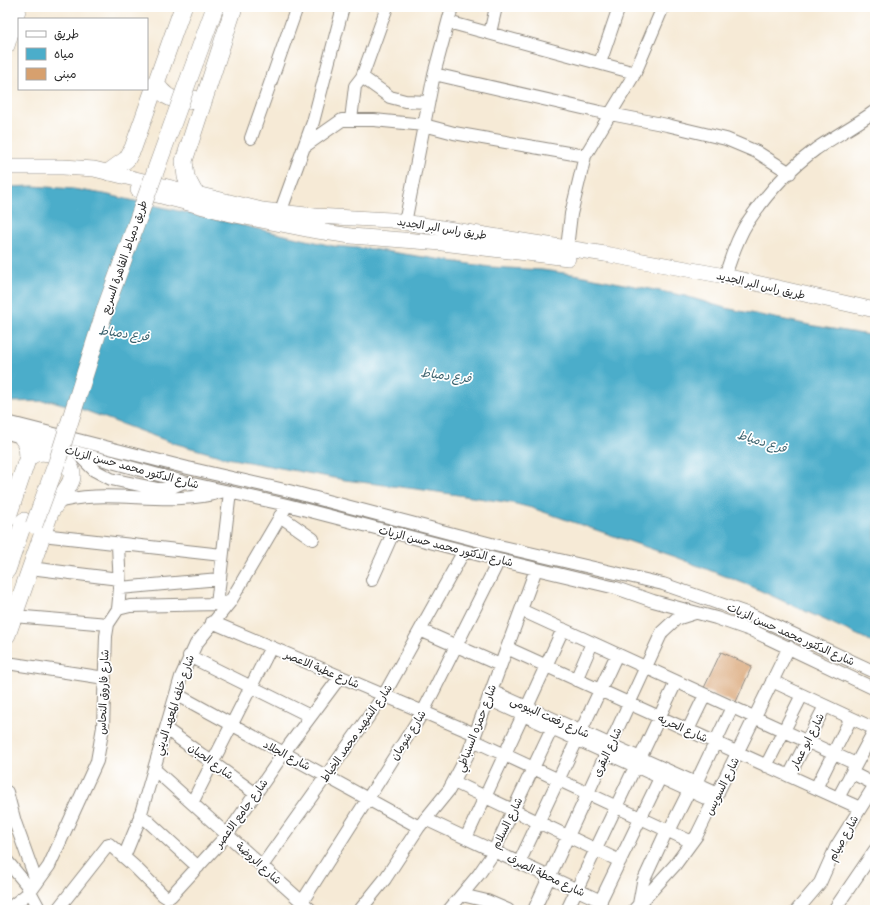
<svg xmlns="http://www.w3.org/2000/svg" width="882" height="917" viewBox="0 0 882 917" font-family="'Patrick Hand','Playpen Sans Arabic',sans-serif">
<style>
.water{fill:#4badca;stroke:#3b6c7a}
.building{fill:#d7a06e}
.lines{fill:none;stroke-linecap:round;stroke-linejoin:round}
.minor-casing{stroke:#908a80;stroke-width:14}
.major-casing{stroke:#908a80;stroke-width:16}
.highway-casing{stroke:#908a80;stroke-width:18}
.minor{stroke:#fff;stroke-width:12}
.major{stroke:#fff;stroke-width:15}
.highway{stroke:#fff;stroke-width:17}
.highway-bridge-casing{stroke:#908a80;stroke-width:18;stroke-linecap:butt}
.highway-bridge{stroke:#fff;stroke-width:17}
.labels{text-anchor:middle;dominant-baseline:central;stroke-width:3.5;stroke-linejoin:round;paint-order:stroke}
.street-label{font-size:11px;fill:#2b2b2b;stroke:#fff}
.water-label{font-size:12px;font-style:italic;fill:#385f6b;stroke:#fff}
</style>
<rect width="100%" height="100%" fill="#fff"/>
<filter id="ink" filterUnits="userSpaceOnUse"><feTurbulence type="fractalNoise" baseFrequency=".025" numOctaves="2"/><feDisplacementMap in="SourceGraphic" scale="8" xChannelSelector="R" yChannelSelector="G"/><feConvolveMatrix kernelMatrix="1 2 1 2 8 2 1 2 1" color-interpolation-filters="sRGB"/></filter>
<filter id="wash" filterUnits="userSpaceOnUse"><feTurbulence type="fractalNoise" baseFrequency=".012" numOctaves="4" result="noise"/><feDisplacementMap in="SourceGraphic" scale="16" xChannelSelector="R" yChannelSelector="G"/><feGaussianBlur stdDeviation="0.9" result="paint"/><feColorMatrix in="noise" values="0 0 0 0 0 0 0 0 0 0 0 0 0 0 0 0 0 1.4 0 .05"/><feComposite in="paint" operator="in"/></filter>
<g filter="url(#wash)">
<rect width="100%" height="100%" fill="#f6ead6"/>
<path class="water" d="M33 186 73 189 104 194 333 246 371 249 490 267 542 270 579 275 685 296 725 308 815 326 875 336V643L748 585 675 557 532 508 512 503 424 490 345 480 227 458 170 442 81 409 52 401 7 402V187Z"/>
<g id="blocks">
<path class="building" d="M721 652 752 666 735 704 703 690Z"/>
</g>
</g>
<g filter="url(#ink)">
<use href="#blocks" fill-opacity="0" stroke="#908a80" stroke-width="1"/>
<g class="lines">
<g class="minor-casing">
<path id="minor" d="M448 22 635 73
M490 33 496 7
M600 63 619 7
M434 74 600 112 667 125 726 139 757 152 790 173
M362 77 387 7
M351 120 355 86 362 77 390 97 405 101 428 102
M251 138 297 7
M305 146 342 120H374L424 125 454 133 585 156
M280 213 313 122 343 7
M405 223 434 74 452 7
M567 248 571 214 585 156 635 73 663 7
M725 276C731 258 737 239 747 223 765 196 790 168 816 149 835 136 856 125 875 111
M7 422 188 468 289 491 499 546 663 584 752 615 875 672
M7 433 184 482 287 505 499 560 616 588 653 601 716 618 753 631 875 689
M76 452 94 470 111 479 158 489 170 488 184 482
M55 503C108 486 167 509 224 491
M280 516 313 539
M42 535 222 555
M30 568 119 579
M372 580 393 533
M120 588 219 579
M217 604 230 492
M118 609 120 588 118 545
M521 610 856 764
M13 616 108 624
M212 622 475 734
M420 630 500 665
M507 648 860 808
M189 656 310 716
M7 663 105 678
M576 680 592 643
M772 681 875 729
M491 691 718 793
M176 694 419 827
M488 699 714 802
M527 707 563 629
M166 729 256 794
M688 730 705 695
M581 731 617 654
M473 740 692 842
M640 758 676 682
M766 766 802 695
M154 769 311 910
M789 776 825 706
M454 782 620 861
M696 783 732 707
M816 788 851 718
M7 792 15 822 37 883
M838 798 875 729
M192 803 271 647
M140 814 198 867
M425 819 601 901
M669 831 689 791
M466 838 523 715
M124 857 138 823 181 677 196 644 230 602 287 505
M7 861 26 884 40 910
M519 863 577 740
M262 866 384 695 464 551
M462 895 487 901 508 910
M302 902 423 712 499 560
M639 904 643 882 667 830
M7 910 31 891 49 866 97 761 103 727 106 636 108 624 118 609 130 606 217 604 230 602
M57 910 109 844 134 866 163 895 166 897 171 896 227 835 290 744 340 677
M360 910 385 879 419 827 449 790 468 754 536 569
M449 910 479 874 492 855 552 728
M534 910 662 632 676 619 695 613
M567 910 635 767
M596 910 660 778
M634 910 675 865 697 835 789 647
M797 910 820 883 836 847 873 788 872 783 852 773
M834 910 875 850"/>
</g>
<g class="major-casing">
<path id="major" d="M7 46 19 7
M7 167H63L94 169 262 210 315 216 391 220 605 254 725 276 875 310
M138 190 231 214 311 230 351 236 442 243 568 258"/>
</g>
<g class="highway-casing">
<path id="highway" d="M195 62 215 7
M156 83C164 98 178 104 194 99
M109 172 127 159 133 148 183 7
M195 194 186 177 184 161 234 7
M7 519 28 457 27 445 22 437
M7 570 24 521
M7 635 50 513C55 502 71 487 72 477 74 457 37 443 27 460"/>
</g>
<use href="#minor" class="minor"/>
<use href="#major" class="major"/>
<use href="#highway" class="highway"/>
<g class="highway-bridge-casing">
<path id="highway-bridge" d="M34 525 57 462 106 307 195 62"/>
</g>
<use href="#highway-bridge" class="highway-bridge"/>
</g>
</g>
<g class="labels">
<g class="street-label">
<text transform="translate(442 228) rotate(9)">طريق راس البر الجديد</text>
<text transform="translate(124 257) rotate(-71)">طريق دمياط, القاهرة السريع</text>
<text transform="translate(761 285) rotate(13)">طريق راس البر الجديد</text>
<text transform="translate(132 467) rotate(15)">شارع الدكتور محمد حسن الزيات</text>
<text transform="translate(446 546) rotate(14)">شارع الدكتور محمد حسن الزيات</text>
<text transform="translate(791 634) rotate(24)">شارع الدكتور محمد حسن الزيات</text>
<text transform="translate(322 669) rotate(23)">شارع عطية الاعصر</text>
<text transform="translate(103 692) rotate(-88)">شارع فاروق النحاس</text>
<text transform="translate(174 705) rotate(-72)">شارع خلف المعهد الديني</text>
<text transform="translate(550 717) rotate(24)">شارع رفعت البيومى</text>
<text transform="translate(476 728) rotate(-69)">شارع حمزه السنباطي</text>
<text transform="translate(683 728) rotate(24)">شارع الحريه</text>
<text transform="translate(356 733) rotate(-55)">شارع الشهيد محمد الخياط</text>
<text transform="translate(408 735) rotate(-58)">شارع شومان</text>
<text transform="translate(807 741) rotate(-63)">شارع ابو عمار</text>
<text transform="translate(607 752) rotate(-65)">شارع البقرى</text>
<text transform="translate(287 755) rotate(28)">شارع الجلاد</text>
<text transform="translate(211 761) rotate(36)">شارع الحبان</text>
<text transform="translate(722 786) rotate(-64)">شارع السويس</text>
<text transform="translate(241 813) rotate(-54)">شارع جامع الاعصر</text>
<text transform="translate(507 823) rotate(-64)">شارع السلام</text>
<text transform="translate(843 838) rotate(-61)">شارع صيام</text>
<text transform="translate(259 863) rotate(42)">شارع الروضة</text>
<text transform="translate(546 875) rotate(25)">شارع محطة الصرف</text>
</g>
<g class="water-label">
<text transform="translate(124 333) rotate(8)">فرع دمياط</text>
<text transform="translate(446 375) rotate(7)">فرع دمياط</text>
<text transform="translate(762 441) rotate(17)">فرع دمياط</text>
</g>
</g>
<rect width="882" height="917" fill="none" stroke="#fff" stroke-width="24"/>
<rect x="18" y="18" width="130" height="72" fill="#ffffff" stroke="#aaaaaa"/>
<rect x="26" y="31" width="20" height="6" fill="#ffffff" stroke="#aaaaaa"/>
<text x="54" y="38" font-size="12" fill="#2b2b2b">طريق</text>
<rect x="26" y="48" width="20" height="12" fill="#4badca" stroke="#aaaaaa"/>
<text x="54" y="58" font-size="12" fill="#2b2b2b">مياه</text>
<rect x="26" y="68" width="20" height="12" fill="#d7a06e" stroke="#aaaaaa"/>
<text x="54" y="78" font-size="12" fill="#2b2b2b">مبنى</text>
</svg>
